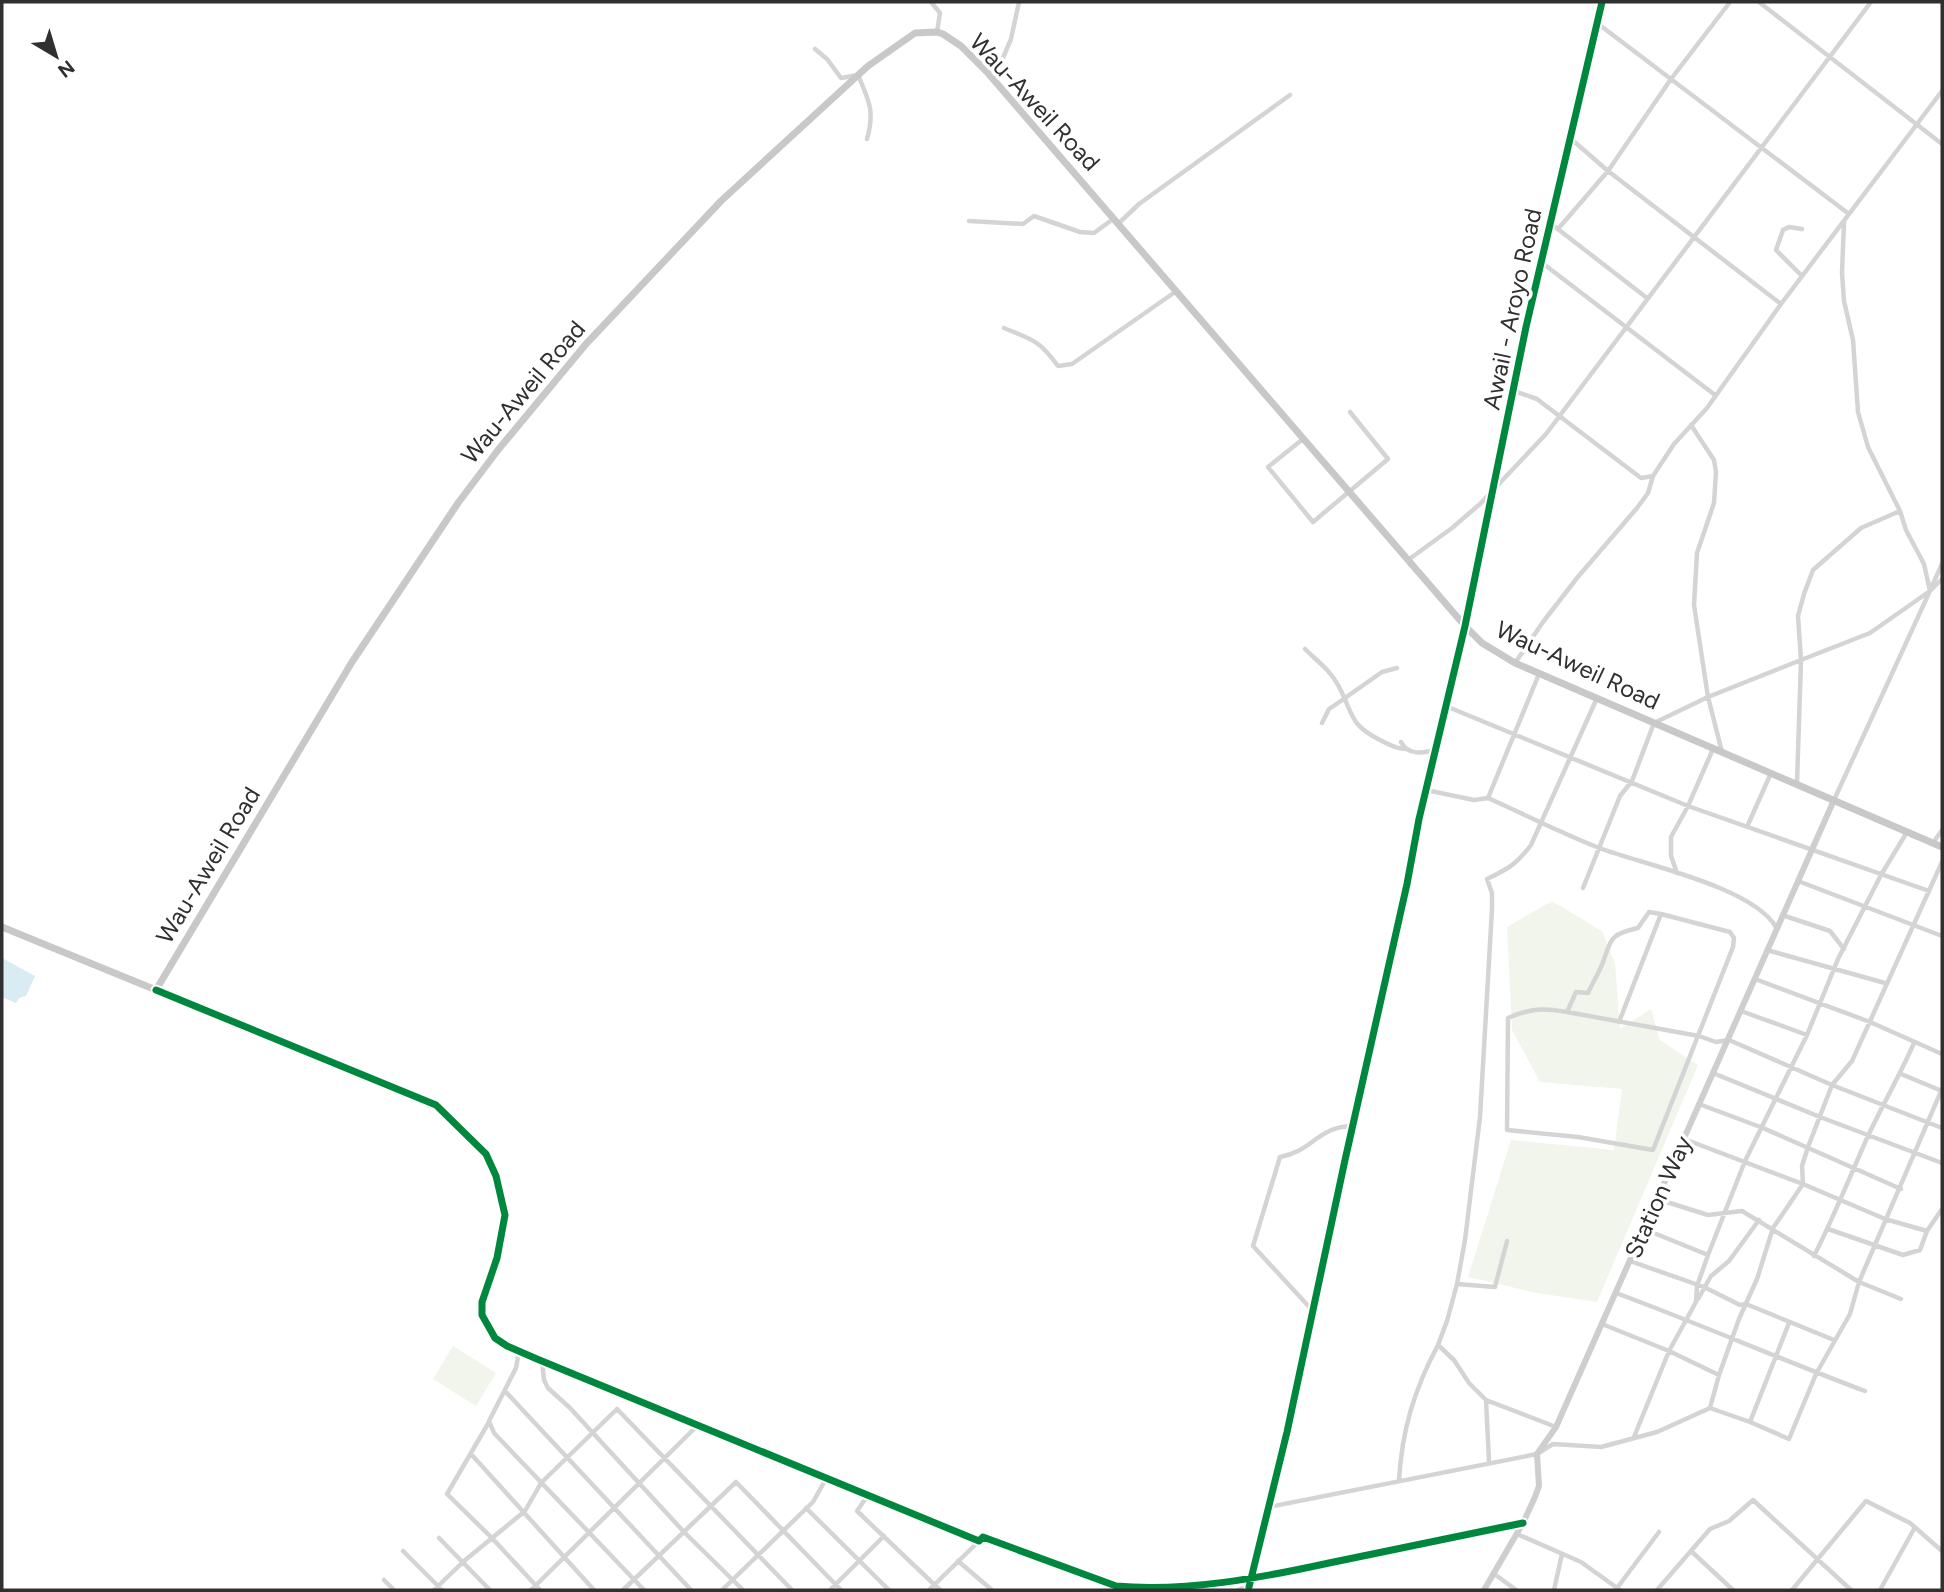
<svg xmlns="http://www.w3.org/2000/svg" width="1944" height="1592" viewBox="0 0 1944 1592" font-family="Figtree,sans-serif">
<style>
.green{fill:#f2f5ec}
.water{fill:#d9ebf3}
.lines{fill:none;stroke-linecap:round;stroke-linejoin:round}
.minor{stroke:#d4d4d4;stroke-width:4.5}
.tertiary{stroke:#d4d4d4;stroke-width:5}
.secondary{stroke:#cecece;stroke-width:6}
.primary{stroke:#c8c8c8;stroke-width:7}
.cycleway-casing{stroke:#fff;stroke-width:11}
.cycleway{stroke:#00873e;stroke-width:7}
.labels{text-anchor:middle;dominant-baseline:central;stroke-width:7;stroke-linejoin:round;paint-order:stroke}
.street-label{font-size:24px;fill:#303030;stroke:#fff}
</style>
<rect width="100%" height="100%" fill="#fff"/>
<path class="green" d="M1552 901 1602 931 1615 963 1620 1029 1651 1009 1660 1040 1698 1065 1597 1302 1537 1293 1468 1277 1511 1140 1614 1150 1622 1089 1540 1082 1512 1030 1507 927Z
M453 1346 496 1373 476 1406 433 1379Z"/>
<path class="water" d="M2 958 35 976 26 996 19 998 16 1003 2 997Z"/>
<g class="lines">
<path class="minor" d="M931 2 940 13 937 32
M1759 2 1942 144
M1597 23 1849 214
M815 49 827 59 841 78 858 75C869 101 875 111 867 139
M994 79 1011 39 1019 2
M1570 138 1608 171 1781 304
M969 221 1023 224 1034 216 1080 232 1094 233 1113 219
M1844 222 1842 273 1844 301 1853 340 1858 412 1868 447 1900 511
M1119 223 1139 204 1290 95
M1550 223 1647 298
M1558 229 1608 171 1671 79 1730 2
M1541 262 1715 395
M1802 276 1776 250 1783 230 1789 227 1802 229
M1004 328C1033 340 1039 340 1058 366L1072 364 1175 292
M1514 391 1537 399 1641 478 1653 476
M1303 439 1268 467 1313 522 1388 459 1350 412
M1408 560 1452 528 1480 504 1546 434 1871 2
M1932 586 1942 564
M1305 649C1317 661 1330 670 1338 685 1354 714 1348 724 1380 740 1389 745 1397 749 1406 749
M1515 663 1543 622 1577 578 1637 508 1648 493 1653 476 1674 444 1707 408 1781 304 1942 91
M1448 707 1688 806 1929 891
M1322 723 1329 709 1335 705 1382 672 1397 668
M1401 742C1408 756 1423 753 1436 750
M1722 752 1708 697 1801 660 1798 616 1804 594 1813 570 1861 528 1900 511 1906 530 1924 564 1930 591
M1797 783 1801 660 1870 633 1930 591 1942 579
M1426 790 1474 800 1488 798C1526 815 1563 834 1602 849 1646 865 1752 887 1776 927
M1488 798 1539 674
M1834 800 1929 593
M1747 827 1771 773
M1933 843 1942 830
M1677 873 1671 856V837L1688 806 1713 749
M1798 881 1942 936
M1583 888 1620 796 1632 781 1654 723 1708 697 1694 605 1697 553 1714 503 1716 472 1714 460 1691 425
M1782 915 1830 931 1844 949
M1767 950 1885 983
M1755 979 1870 1022 1942 1054
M1741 1011 1807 1035
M1567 1012 1699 1036 1716 1042 1729 1040 1832 1085 1942 1128
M1619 1022 1661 914 1730 932 1734 938 1733 947 1653 1150 1578 1137 1507 1130 1508 1018C1531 1008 1543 1008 1567 1012L1576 992 1588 993C1592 984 1597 976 1601 967 1612 941 1606 935 1638 928L1649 912 1661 914
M1713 1073 1820 1117 1942 1163
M1901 1074 1942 1091
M1699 1104 1763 1128 1901 1189
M1684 1139 1803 1184 1885 1219 1927 1231
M1657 1199 1708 1215 1742 1211 1859 1282 1901 1299
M1644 1229 1708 1255
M1828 1229 1903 1255 1920 1250 1927 1231 1942 1209
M1814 1256C1834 1217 1850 1176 1868 1136 1883 1104 1900 1075 1914 1043
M1630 1261 1704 1287 1740 1305 1746 1304 1834 1340
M1457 1284 1495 1287 1507 1241
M1616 1293C1700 1324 1782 1360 1865 1391
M1698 1299 1711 1276 1729 1261 1759 1220
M1313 1311 1253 1246 1280 1157C1313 1151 1317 1127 1352 1126
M1789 1323 1750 1422 1789 1439 1816 1374 1850 1314 1859 1282 1942 1089
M1602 1324 1669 1351 1719 1375
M519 1351 516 1368 489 1421 494 1433 644 1590
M542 1361 544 1380 548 1388 570 1408 684 1532 743 1590
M505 1391 691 1590
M1486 1400 1489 1462
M1710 1408 1719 1375 1739 1319 1757 1279 1773 1228 1803 1184 1802 1166 1808 1147 1832 1085 1852 1061 1942 862
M489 1422 447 1494 492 1538 540 1590
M1556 1427 1486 1400 1469 1383 1454 1360 1438 1345 1447 1321 1457 1284 1465 1240 1480 1117 1492 909V893L1487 879C1508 869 1517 864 1531 845L1597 698
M1634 1437 1669 1351 1696 1302 1697 1286 1708 1255 1745 1161 1807 1035 1838 959 1881 875 1907 832
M471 1454 594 1590
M1399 1480C1402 1430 1414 1390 1438 1345
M868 1495 857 1511 940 1590
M1269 1507 1537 1454 1553 1444 1601 1447 1616 1443 1657 1432 1710 1408 1750 1422
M806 1508 889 1590
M1517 1534 1581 1562 1620 1590
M439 1538 490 1590
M403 1551 442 1590
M1691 1551 1733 1590
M958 1561 992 1590
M1493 1573 1516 1590
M384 1580 394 1590
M1617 1588 1659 1532
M434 1590 464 1561 525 1511 541 1483 617 1409 792 1590
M531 1590 698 1425
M623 1590 736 1482 841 1590
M722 1590 813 1502 827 1477
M830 1590 884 1536
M929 1590 979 1541
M1238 1590 1250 1585
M1554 1590 1562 1554
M1657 1590 1710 1529 1729 1521 1753 1500 1851 1590
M1792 1590 1866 1501 1910 1523 1942 1551
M1880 1590 1914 1529"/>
<path class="tertiary" d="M156 990 436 1105 486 1154 496 1176 505 1215 497 1258 482 1302V1315L495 1338 507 1346 537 1359 979 1541 983 1537 1116 1586C1187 1592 1260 1578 1328 1563 1393 1550 1458 1537 1523 1523
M1249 1590 1287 1432 1345 1160 1407 884 1419 819 1465 626 1526 327 1602 2"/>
<path class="secondary" d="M1484 1590 1523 1523 1535 1497 1539 1486 1537 1454 1556 1427 1834 800"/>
<path class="primary" d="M2 927 156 990 352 662 458 503 498 450 586 344 721 201 868 66 915 33 937 32 943 34 961 46 987 72 1465 626 1482 643 1515 663 1942 847"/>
<g class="cycleway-casing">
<path id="cycleway" d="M156 990 436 1105 486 1154 496 1176 505 1215 497 1258 482 1302V1315L495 1338 507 1346 537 1359 979 1541 983 1537 1116 1586C1187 1592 1260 1578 1329 1563 1393 1550 1458 1536 1523 1523
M1249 1587 1287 1432 1345 1160 1407 884 1419 819 1465 626 1526 327 1602 2"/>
</g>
<use href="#cycleway" class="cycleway"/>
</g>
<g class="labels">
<g class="street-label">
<text transform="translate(1035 102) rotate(47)">Wau-Aweil Road</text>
<text transform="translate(1512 309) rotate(-78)">Awail - Aroyo Road</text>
<text transform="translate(523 392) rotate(-50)">Wau-Aweil Road</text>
<text transform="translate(1578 665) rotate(25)">Wau-Aweil Road</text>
<text transform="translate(208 865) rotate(-59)">Wau-Aweil Road</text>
<text transform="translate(1658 1197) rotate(-66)">Station Way</text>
</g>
</g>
<rect width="1944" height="1592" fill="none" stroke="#303030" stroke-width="7"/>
<g transform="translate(56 56) rotate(142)" stroke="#ffffff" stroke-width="5" paint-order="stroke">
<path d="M0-5L12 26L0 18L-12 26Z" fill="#303030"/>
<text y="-10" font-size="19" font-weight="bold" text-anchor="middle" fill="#303030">N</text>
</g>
</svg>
